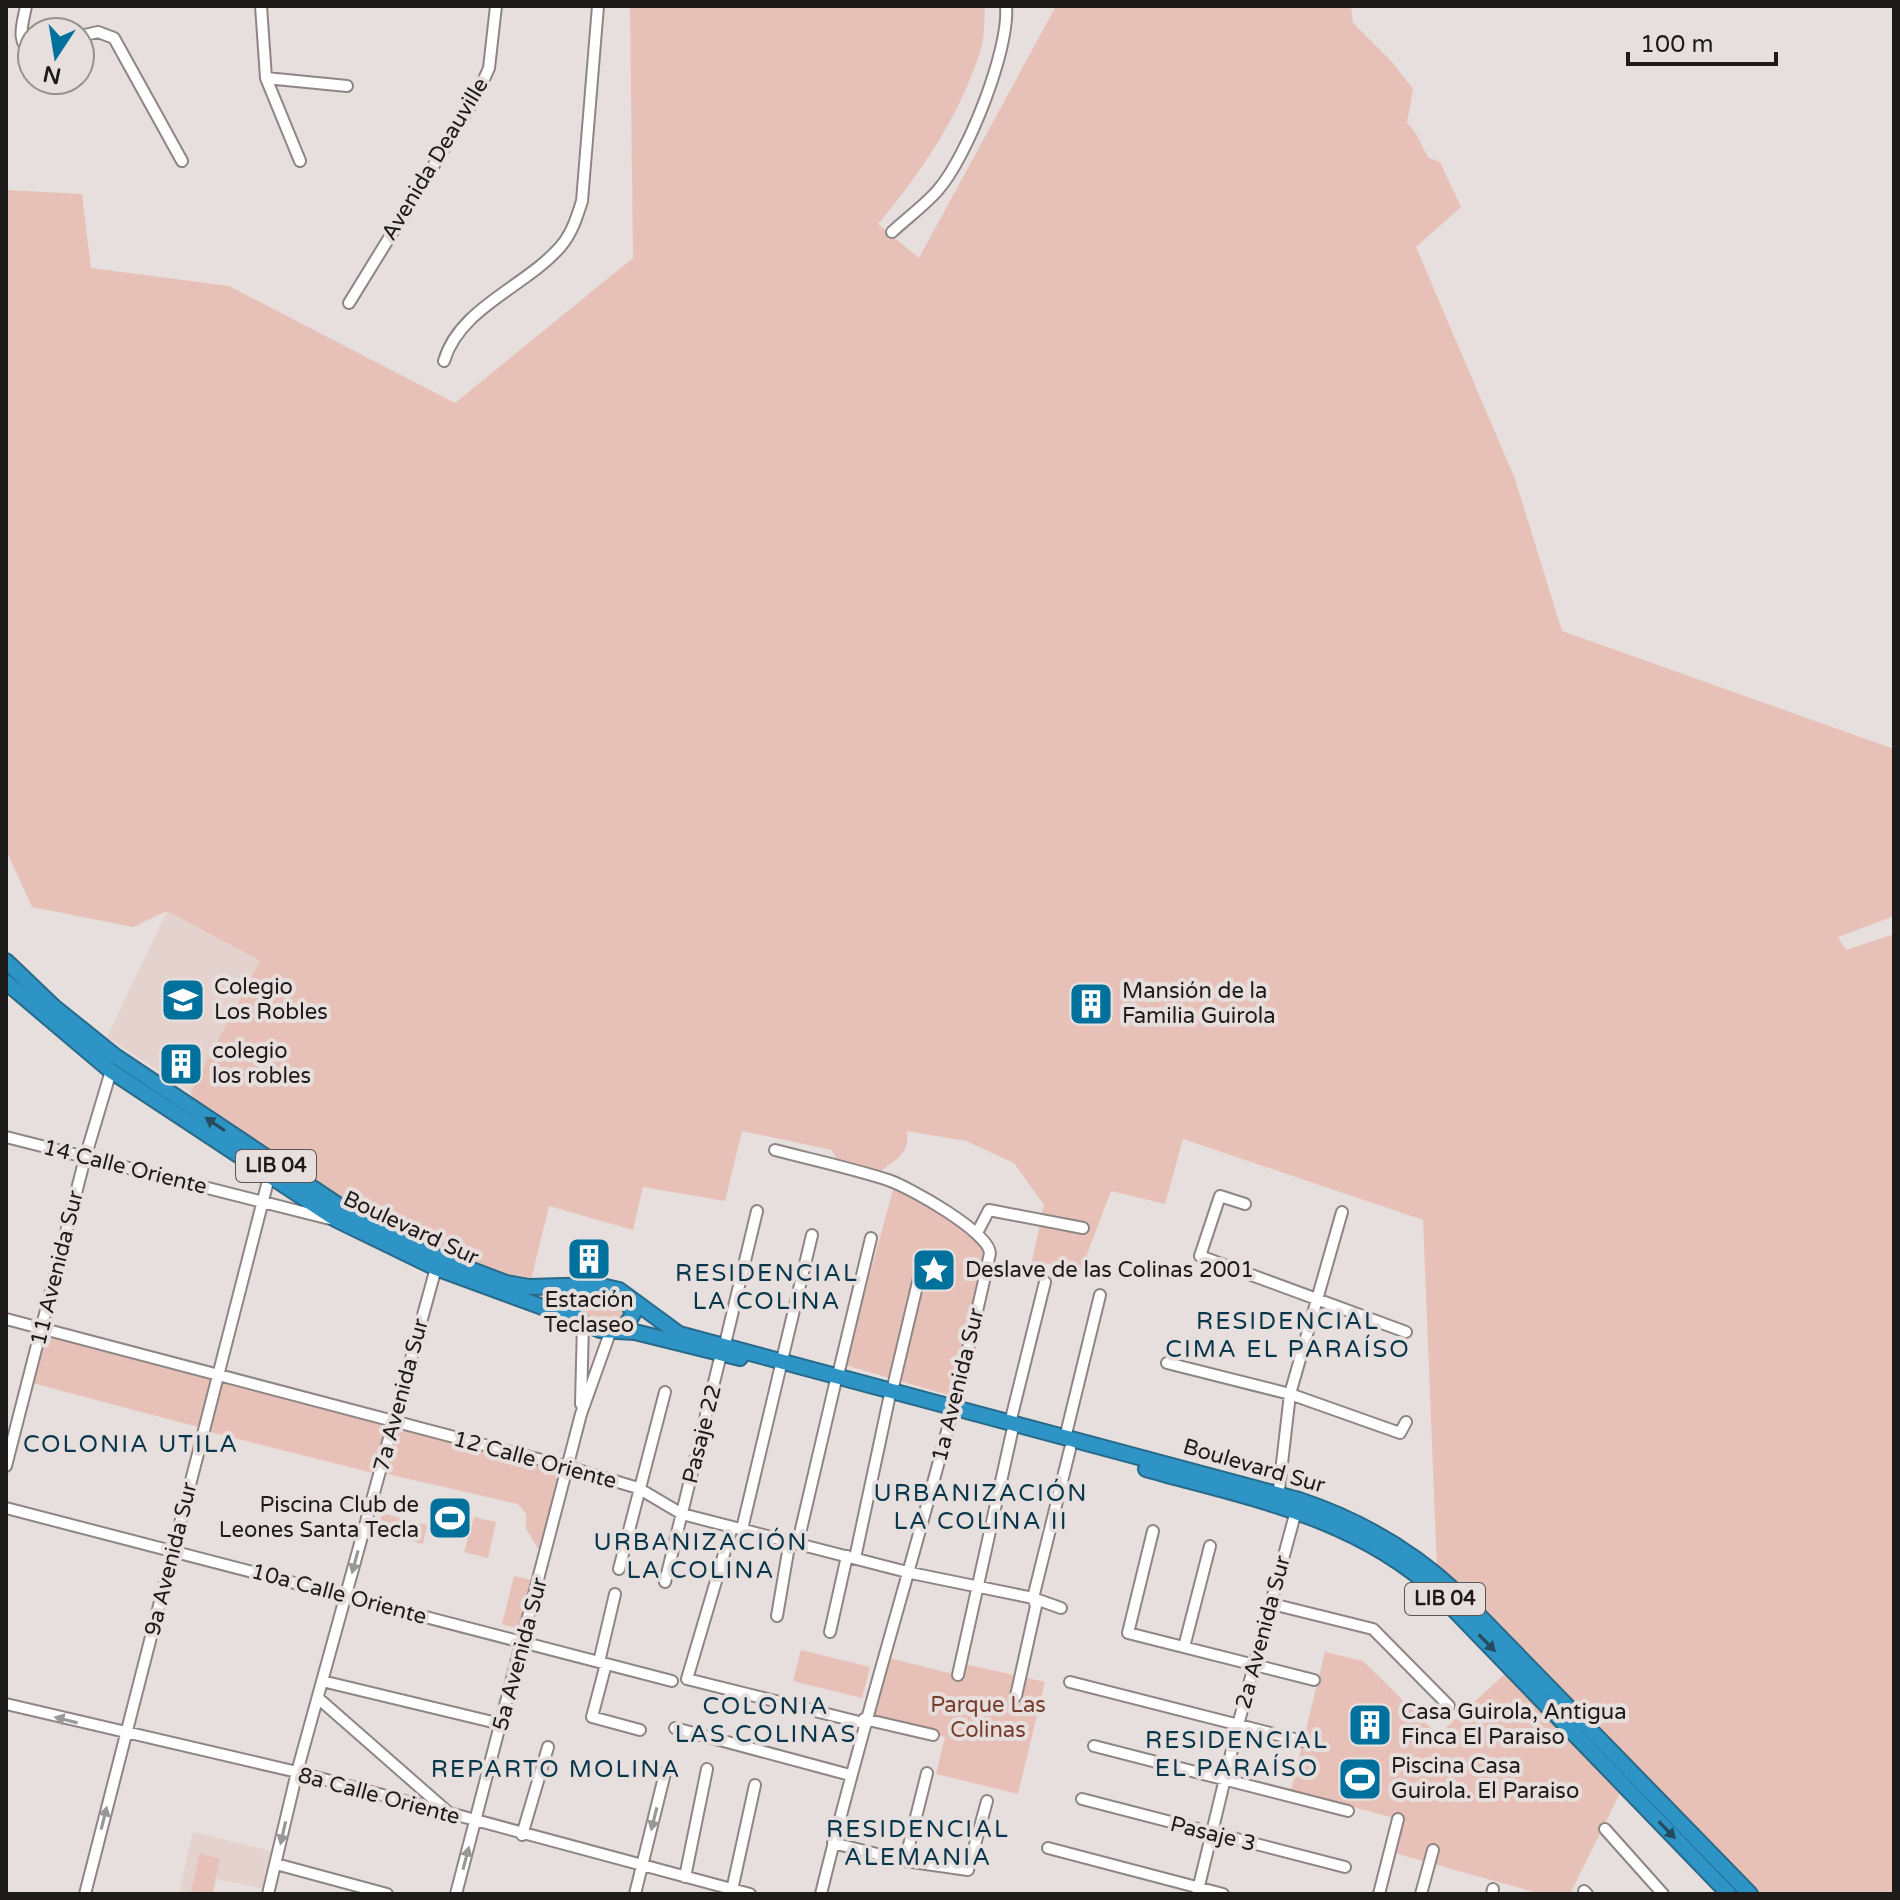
<svg xmlns="http://www.w3.org/2000/svg" width="1900" height="1900" viewBox="0 0 1900 1900" font-family="'Varela Round',sans-serif">
<style>
.built{fill:#e3d2cd}
.green{fill:#e7c1b7}
.water{fill:#77a0b8}
.lines{fill:none;stroke-linecap:round;stroke-linejoin:round}
.minor-casing{stroke:#8e8684;stroke-width:14}
.highway-casing{stroke:#286a89;stroke-width:18}
.minor{stroke:#fff;stroke-width:10}
.highway{stroke:#2e94c5;stroke-width:14}
.oneway{fill:#244b5e}
.oneway2{fill:#999898}
.labels{text-anchor:middle;dominant-baseline:central;stroke-width:8;stroke-linejoin:round;paint-order:stroke}
.shield{fill:#e7dfdd;stroke:#5a5654;stroke-width:2}
.shield-label{font-size:20px;font-weight:bold;fill:#1d1b1a}
.street-label{font-size:22px;fill:#1d1b1a;stroke:#e7dfdd}
.poi-label{font-size:22px;fill:#1d1b1a;stroke:#e7dfdd;text-anchor:start}
.park-label{font-size:22px;fill:#783c2c;stroke:#e7dfdd}
.neighbourhood-label{font-size:24px;letter-spacing:2px;fill:#08364b;stroke:#e7dfdd}
</style>
<rect width="100%" height="100%" fill="#e7dfdd"/>
<path class="built" d="M167 911 261 962 191 1092 107 1037Z
M193 1832 274 1852 264 1889 217 1879 213 1894H179Z"/>
<path class="green" d="M630 6H985C984 20 985 36 981 49 961 114 921 173 878 224L919 258 1056 6H1351L1353 23 1393 63 1413 89 1407 123C1418 133 1421 146 1429 158L1440 162 1461 207 1416 247 1515 479 1562 631 1894 749V916L1838 937 1846 950 1894 934V1894H1758L1437 1568 1423 1220 1183 1139 1165 1204 1111 1191 1081 1270 1032 1261 1044 1205 1014 1163 966 1141 907 1131C910 1157 893 1159 877 1175L839 1164 832 1150 742 1131 725 1201 643 1187 633 1230 549 1206 528 1292 567 1293 561 1307C422 1260 312 1181 192 1100L191 1092 260 961 167 911 133 927 32 907 6 850V190L82 194 91 268 229 286 455 403 633 258Z
M895 1183 974 1229 989 1256 955 1397 845 1365Z
M594 1292 621 1302 625 1310 622 1319C605 1327 593 1323 580 1311V1299Z
M46 1334 212 1379 198 1427 32 1383Z
M223 1380 387 1425 373 1473 210 1432Z
M395 1427 563 1469 542 1555 526 1529V1514L518 1504 383 1473Z
M382 1513 427 1525 423 1544 377 1532Z
M474 1517 496 1522 488 1558 464 1552Z
M514 1576 535 1581 522 1630 502 1624Z
M801 1650 870 1667 862 1698 793 1681Z
M1325 1652 1363 1661 1438 1735 1506 1673 1622 1789 1570 1894H1541L1391 1852 1401 1820 1291 1790Z
M889 1658 957 1675 960 1663 1045 1682 1018 1794 936 1774 945 1737 872 1722Z
M200 1853 220 1859 212 1894 191 1891Z"/>
<path class="water" d="M1347 1759 1381 1769 1373 1799 1339 1789Z"/>
<g class="lines">
<g class="minor-casing">
<path id="minor" d="M26 6C23 23 15 42 32 53
M261 6 266 78 300 161
M80 36 98 32 114 38 182 161
M266 78 347 86
M892 232C907 218 925 205 938 190 967 157 1010 49 1006 6
M349 303 477 95 489 68 496 6
M444 361C460 307 526 287 561 246 572 233 577 217 582 201L598 6
M6 1137 330 1219
M775 1150C813 1160 851 1168 888 1180 909 1187 989 1232 990 1253 944 1469 873 1679 821 1894
M1245 1204 1220 1196 1200 1256 1406 1332
M978 1231 989 1210 1083 1228
M6 1319 568 1467 638 1488 682 1514 911 1573 1033 1598 1061 1608
M725 1344 757 1211
M782 1360 812 1235
M1167 1363 1290 1394 1400 1433 1406 1422
M838 1375 871 1238
M892 1391 923 1261
M581 1404 583 1323
M1010 1423 1045 1282
M1065 1438 1100 1295
M6 1466 85 1158 111 1071
M1278 1498 1290 1394 1342 1212
M6 1508 672 1681
M732 1527 687 1679 863 1723
M742 1529 780 1369
M1153 1531 1128 1633 1314 1680
M798 1542 835 1384
M855 1558 889 1399
M619 1569 665 1392
M665 1582 721 1354
M1272 1604 1373 1629 1449 1706
M777 1616 790 1540
M830 1632 847 1556
M1184 1647 1210 1546
M599 1662 615 1594
M606 1664 592 1717 640 1730
M958 1675 1012 1432
M322 1681 501 1724
M1070 1682 1302 1741
M1016 1696 1036 1606 1033 1598 1070 1449
M318 1698 448 1812
M6 1704 297 1772 750 1894
M864 1719 933 1735
M675 1728 850 1775
M1094 1746 1348 1811
M1082 1799 1345 1867
M1605 1829 1663 1894
M522 1835 548 1747
M833 1843 905 1861 968 1870 987 1801
M1048 1848 1223 1894
M905 1861 927 1773
M276 1864 387 1894
M685 1877 707 1769
M732 1890 755 1785
M1584 1891 1587 1894
M85 1894 269 1177
M268 1894 297 1772 436 1268
M456 1894 581 1414 611 1330
M635 1894 665 1773
M1197 1894 1238 1725 1296 1511
M1379 1894 1398 1819
M1421 1894 1433 1850
M1492 1894 1493 1889"/>
</g>
<g class="highway-casing">
<path id="highway" d="M6 961 54 1007 115 1056 368 1225 422 1251 506 1283 529 1287 597 1285 619 1290 679 1334 1299 1500C1359 1520 1410 1549 1456 1592L1750 1894
M6 982 111 1071 337 1220 436 1268 578 1320
M586 1287 573 1304 575 1315 583 1323 600 1330 635 1332 740 1358
M618 1330 625 1327 633 1314 625 1295
M1146 1469C1252 1499 1354 1516 1438 1593L1729 1894"/>
</g>
<use href="#minor" class="minor"/>
<use href="#highway" class="highway"/>
</g>
<defs><path id="oneway-solid" d="M-6-.8H1V-3.2L6.5 0L1 3.2V.8H-6Z" transform="scale(2)"/></defs>
<g class="oneway">
<use href="#oneway-solid" transform="translate(215 1124) rotate(-146)"/>
<use href="#oneway-solid" transform="translate(1487 1643) rotate(46)"/>
<use href="#oneway-solid" transform="translate(1667 1830) rotate(46)"/>
</g>
<g class="oneway2">
<use href="#oneway-solid" transform="translate(355 1562) rotate(105)"/>
<use href="#oneway-solid" transform="translate(66 1720) rotate(-166)"/>
<use href="#oneway-solid" transform="translate(104 1818) rotate(-76)"/>
<use href="#oneway-solid" transform="translate(654 1819) rotate(104)"/>
<use href="#oneway-solid" transform="translate(283 1833) rotate(103)"/>
<use href="#oneway-solid" transform="translate(466 1858) rotate(-75)"/>
</g>
<defs>
<g id="school-square" transform="scale(2.3)"><rect x="-9" y="-9" width="18" height="18" rx="4" fill="#00719c" stroke="#e7dfdd"/><path d="M0-5L7-2L0 1L-7-2ZM-4 1L0 2.5L4 1V4Q0 6-4 4Z" fill="#fff"/></g>
<g id="building-square" transform="scale(2.3)"><rect x="-9" y="-9" width="18" height="18" rx="4" fill="#00719c" stroke="#e7dfdd"/><path d="M-4-6H4V6H1V3H-1V6H-4ZM-2.5-4.3h1.7v1.8h-1.7ZM.8-4.3h1.7v1.8H.8ZM-2.5-1h1.7V.8h-1.7ZM.8-1h1.7V.8H.8Z" fill="#fff"/></g>
<g id="sight-square" transform="scale(2.3)"><rect x="-9" y="-9" width="18" height="18" rx="4" fill="#00719c" stroke="#e7dfdd"/><path d="M0-6L1.8-2.2L6-1.7L2.9 1.2L3.7 5.4L0 3.3L-3.7 5.4L-2.9 1.2L-6-1.7L-1.8-2.2Z" fill="#fff"/></g>
<g id="stadium-square" transform="scale(2.3)"><rect x="-9" y="-9" width="18" height="18" rx="4" fill="#00719c" stroke="#e7dfdd"/><path d="M0-5a6.5 5 0 1 0 0 10a6.5 5 0 1 0 0-10ZM-3.5-1.8h7v3.6h-7Z" fill="#fff"/></g>
</defs>
<g fill-rule="evenodd">
<use href="#school-square" x="183" y="1000"/>
<use href="#building-square" x="1091" y="1004"/>
<use href="#building-square" x="181" y="1064"/>
<use href="#building-square" x="589" y="1259"/>
<use href="#sight-square" x="934" y="1270"/>
<use href="#stadium-square" x="450" y="1518"/>
<use href="#building-square" x="1370" y="1725"/>
<use href="#stadium-square" x="1360" y="1779"/>
</g>
<g class="labels">
<g class="shield">
<rect x="236" y="1150" width="80" height="32" rx="6"/>
<rect x="1405" y="1583" width="80" height="32" rx="6"/>
</g>
<g class="shield-label">
<text x="276" y="1166">LIB 04</text>
<text x="1445" y="1599">LIB 04</text>
</g>
<g class="street-label">
<text transform="translate(435 159) rotate(-59)">Avenida Deauville</text>
<text transform="translate(125 1167) rotate(14)">14 Calle Oriente</text>
<text transform="translate(411 1228) rotate(25)">Boulevard Sur</text>
<text transform="translate(57 1268) rotate(-76)">11 Avenida Sur</text>
<text transform="translate(958 1385) rotate(-76)">1a Avenida Sur</text>
<text transform="translate(401 1395) rotate(-75)">7a Avenida Sur</text>
<text transform="translate(702 1434) rotate(-76)">Pasaje 22</text>
<text transform="translate(535 1460) rotate(15)">12 Calle Oriente</text>
<text transform="translate(1254 1466) rotate(16)">Boulevard Sur</text>
<text transform="translate(171 1559) rotate(-76)">9a Avenida Sur</text>
<text transform="translate(339 1594) rotate(15)">10a Calle Oriente</text>
<text transform="translate(1263 1632) rotate(-75)">2a Avenida Sur</text>
<text transform="translate(520 1654) rotate(-75)">5a Avenida Sur</text>
<text transform="translate(379 1796) rotate(15)">8a Calle Oriente</text>
<text transform="translate(1213 1834) rotate(14)">Pasaje 3</text>
</g>
<g class="poi-label">
<text x="214" y="987">Colegio<tspan x="214" dy="25">Los Robles</tspan></text>
<text x="1122" y="991">Mansión de la<tspan x="1122" dy="25">Familia Guirola</tspan></text>
<text x="212" y="1051">colegio<tspan x="212" dy="25">los robles</tspan></text>
<text x="965" y="1270">Deslave de las Colinas 2001</text>
<text x="589" y="1300" text-anchor="middle">Estación<tspan x="589" dy="25">Teclaseo</tspan></text>
<text x="419" y="1505" text-anchor="end">Piscina Club de<tspan x="419" dy="25">Leones Santa Tecla</tspan></text>
<text x="1401" y="1712">Casa Guirola, Antigua<tspan x="1401" dy="25">Finca El Paraiso</tspan></text>
<text x="1391" y="1766">Piscina Casa<tspan x="1391" dy="25">Guirola. El Paraiso</tspan></text>
</g>
<g class="park-label">
<text x="988" y="1705">Parque Las<tspan x="988" dy="25">Colinas</tspan></text>
</g>
<g class="neighbourhood-label">
<text x="767" y="1273">RESIDENCIAL<tspan x="767" dy="28">LA COLINA</tspan></text>
<text x="1288" y="1321">RESIDENCIAL<tspan x="1288" dy="28">CIMA EL PARAÍSO</tspan></text>
<text x="131" y="1444">COLONIA UTILA</text>
<text x="981" y="1493">URBANIZACIÓN<tspan x="981" dy="28">LA COLINA II</tspan></text>
<text x="701" y="1542">URBANIZACIÓN<tspan x="701" dy="28">LA COLINA</tspan></text>
<text x="766" y="1706">COLONIA<tspan x="766" dy="28">LAS COLINAS</tspan></text>
<text x="1237" y="1740">RESIDENCIAL<tspan x="1237" dy="28">EL PARAÍSO</tspan></text>
<text x="556" y="1769">REPARTO MOLINA</text>
<text x="918" y="1829">RESIDENCIAL<tspan x="918" dy="28">ALEMANIA</tspan></text>
</g>
</g>
<rect width="1900" height="1900" fill="none" stroke="#1d1b1a" stroke-width="16"/>
<g transform="translate(56 56) rotate(192)"><circle r="38" fill="#e7dfdd" stroke="#96918f" stroke-width="2"/>
<path d="M0-6L14 30L0 20L-14 30Z" fill="#00719c"/>
<text y="-12" font-size="22" font-weight="bold" text-anchor="middle" fill="#1d1b1a">N</text>
</g>
<path d="M1628 52v12h148v-12" fill="none" stroke="#1d1b1a" stroke-width="4"/>
<text x="1640" y="52" font-size="24" fill="#1d1b1a" stroke="#e7dfdd" stroke-width="6" paint-order="stroke">100 m</text>
</svg>
